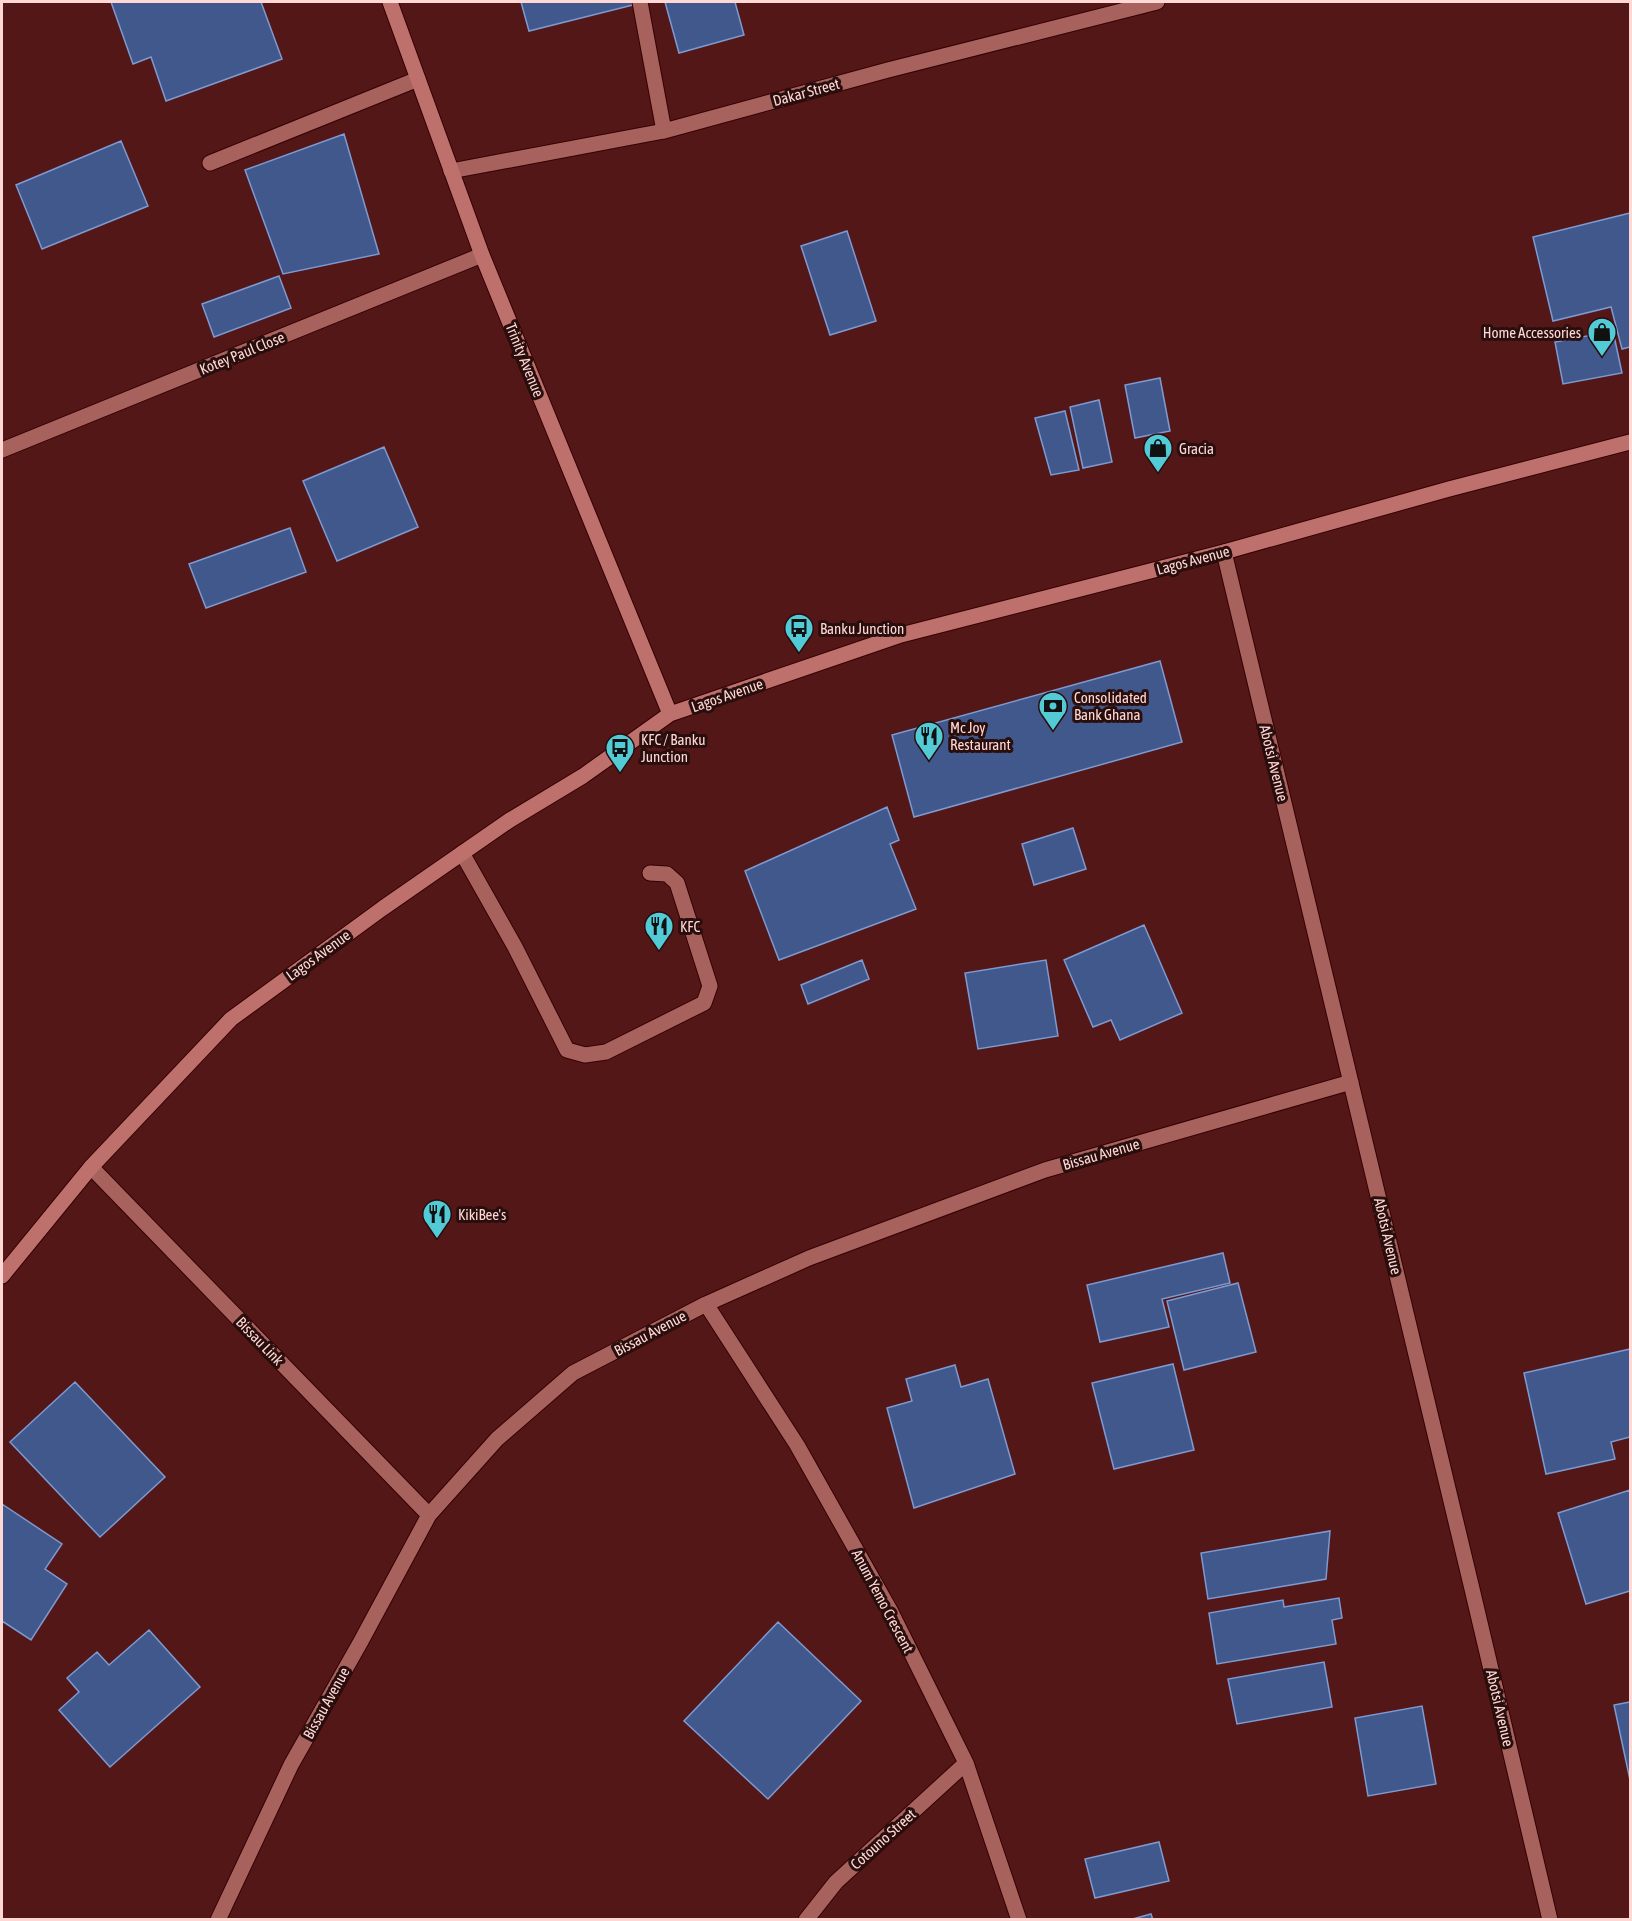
<svg xmlns="http://www.w3.org/2000/svg" width="1632" height="1921" viewBox="0 0 1632 1921" font-family="'Asap Condensed',sans-serif">
<style>
.building{fill:#40588c;stroke:#7e9ad2;stroke-width:1.5}
.lines{fill:none;stroke-linecap:round;stroke-linejoin:round}
.lane-casing{stroke:#360002;stroke-width:17}
.street-casing{stroke:#360002;stroke-width:17}
.secondary-casing{stroke:#360002;stroke-width:17}
.lane{stroke:#a7625e;stroke-width:15}
.street{stroke:#a7625e;stroke-width:15}
.secondary{stroke:#be716c;stroke-width:15}
.labels{text-anchor:middle;dominant-baseline:central;stroke-width:6;stroke-linejoin:round;paint-order:stroke}
.street-label{font-size:15px;fill:#ffd7d4;stroke:#280e0d}
.poi-label{font-size:15px;fill:#ffd7d4;stroke:#280e0d;text-anchor:start}
</style>
<rect width="100%" height="100%" fill="#541717"/>
<path class="building" d="M111 2H261L282 59 166 101 151 57 133 64Z
M521 2H632L633 5 529 31Z
M665 2H735L744 35 679 53Z
M344 134 379 254 283 274 245 170Z
M121 141 148 206 42 249 16 185Z
M1630 213V347L1622 349 1611 307 1553 321 1533 237Z
M847 231 876 321 830 335 801 246Z
M279 276 291 308 214 337 202 304Z
M1613 331 1622 373 1563 384 1555 342Z
M1160 378 1170 431 1135 438 1125 385Z
M1099 400 1112 462 1083 468 1070 407Z
M1065 411 1079 470 1051 475 1035 418Z
M384 447 418 527 337 561 303 481Z
M290 528 306 572 206 608 189 564Z
M1160 661 1182 742 914 817 892 735Z
M887 807 899 840 890 844 916 909 779 960 745 871Z
M1073 828 1086 869 1034 885 1022 844Z
M1144 925 1182 1013 1120 1040 1111 1020 1093 1027 1064 960Z
M862 960 869 979 808 1004 801 985Z
M1046 960 1058 1036 978 1049 965 973Z
M1223 1253 1230 1283 1162 1299 1169 1327 1100 1342 1087 1285Z
M1238 1283 1256 1352 1184 1370 1167 1301Z
M1630 1349V1437L1611 1442 1615 1459 1546 1474 1524 1373Z
M1173 1364 1194 1450 1114 1469 1092 1383Z
M955 1365 961 1387 988 1379 1015 1474 914 1508 887 1408 912 1401 906 1379Z
M75 1382 165 1477 100 1537 10 1442Z
M1630 1490V1591L1586 1604 1558 1513Z
M2 1504 62 1544 45 1569 67 1584 31 1640 2 1621Z
M1330 1531 1326 1579 1208 1599 1201 1553Z
M1339 1598 1342 1618 1332 1620 1336 1644 1217 1664 1209 1613 1283 1600 1284 1607Z
M778 1622 861 1701 768 1799 684 1721Z
M149 1630 200 1687 110 1767 59 1710 79 1692 67 1678 97 1652 109 1665Z
M1324 1662 1332 1707 1237 1724 1228 1679Z
M1630 1702V1780L1614 1705Z
M1422 1706 1436 1784 1368 1796 1355 1718Z
M1159 1842 1169 1881 1095 1898 1085 1859Z
M1151 1914 1153 1920H1129Z"/>
<g class="lines">
<g class="lane-casing">
<path id="lane" d="M640 2 664 131
M210 163 418 79
M462 853 515 947 567 1050 585 1055 606 1052 704 1003 710 986 677 883 667 874 650 873"/>
</g>
<g class="street-casing">
<path id="street" d="M451 171 664 131 888 70 1157 2
M2 450 482 255
M1224 552 1473 1593 1550 1920
M91 1167 429 1515
M706 1304 797 1445 891 1612 966 1763 1019 1920
M218 1920 291 1765 360 1643 429 1515 497 1439 573 1373 706 1304 809 1258 1045 1170 1351 1082
M806 1920 836 1882 966 1763"/>
</g>
<g class="secondary-casing">
<path id="secondary" d="M390 2 482 255 670 714
M2 1276 91 1167 231 1019 383 908 510 820 583 776 670 714 901 635 1224 552 1449 489 1630 442"/>
</g>
<use href="#lane" class="lane"/>
<use href="#street" class="street"/>
<use href="#secondary" class="secondary"/>
</g>
<defs>
<g id="shop-pin" transform="scale(1.5)"><path d="M0 17L-7.5 6A9.5 9.5 0 1 1 7.5 6Z" fill="#52cbd7" stroke="#280e0d"/><path d="M-5-2.5h2.3a2.7 3.5 0 0 1 5.4 0H5L5.5 6h-11ZM-1.5-2.5h3a1.5 2.3 0 0 0-3 0Z" fill="#111"/></g>
<g id="bus-pin" transform="scale(1.5)"><path d="M0 17L-7.5 6A9.5 9.5 0 1 1 7.5 6Z" fill="#52cbd7" stroke="#280e0d"/><path d="M-5-6H5V4H4V6H2V4H-2V6H-4V4H-5ZM-3.5-4V0h7V-4ZM-3.5 1.2v1.5H-2V1.2ZM2 1.2v1.5H3.5V1.2Z" fill="#111"/></g>
<g id="bank-pin" transform="scale(1.5)"><path d="M0 17L-7.5 6A9.5 9.5 0 1 1 7.5 6Z" fill="#52cbd7" stroke="#280e0d"/><path d="M-6-4H6V4H-6ZM0-2.3a2.3 2.3 0 1 0 0 4.6a2.3 2.3 0 1 0 0-4.6Z" fill="#111"/></g>
<g id="restaurant-pin" transform="scale(1.5)"><path d="M0 17L-7.5 6A9.5 9.5 0 1 1 7.5 6Z" fill="#52cbd7" stroke="#280e0d"/><path d="M-5-6h1v4h1v-4h1v4h1v-4h1v5L-1.5 .5V6h-2V.5L-5-1ZM5-6V6H3V1.5H1.5Q1.5-4 5-6Z" fill="#111"/></g>
</defs>
<g fill-rule="evenodd">
<use href="#shop-pin" x="1602" y="332"/>
<use href="#shop-pin" x="1158" y="448"/>
<use href="#bus-pin" x="799" y="628"/>
<use href="#bank-pin" x="1053" y="706"/>
<use href="#restaurant-pin" x="929" y="736"/>
<use href="#bus-pin" x="620" y="748"/>
<use href="#restaurant-pin" x="659" y="926"/>
<use href="#restaurant-pin" x="437" y="1214"/>
</g>
<g class="labels">
<g class="street-label">
<text transform="translate(806 92) rotate(-15)">Dakar Street</text>
<text transform="translate(242 353) rotate(-22)">Kotey Paul Close</text>
<text transform="translate(525 360) rotate(68)">Trinity Avenue</text>
<text transform="translate(1193 560) rotate(-15)">Lagos Avenue</text>
<text transform="translate(727 695) rotate(-19)">Lagos Avenue</text>
<text transform="translate(1274 763) rotate(76)">Abotsi Avenue</text>
<text transform="translate(318 955) rotate(-36)">Lagos Avenue</text>
<text transform="translate(1101 1154) rotate(-16)">Bissau Avenue</text>
<text transform="translate(1388 1236) rotate(77)">Abotsi Avenue</text>
<text transform="translate(650 1333) rotate(-28)">Bissau Avenue</text>
<text transform="translate(260 1341) rotate(46)">Bissau Link</text>
<text transform="translate(883 1601) rotate(62)">Anum Yemo Crescent</text>
<text transform="translate(326 1703) rotate(-61)">Bissau Avenue</text>
<text transform="translate(1500 1708) rotate(77)">Abotsi Avenue</text>
<text transform="translate(883 1839) rotate(-42)">Cotouno Street</text>
</g>
<g class="poi-label">
<text x="1581" y="332" text-anchor="end">Home Accessories</text>
<text x="1179" y="448">Gracia</text>
<text x="820" y="628">Banku Junction</text>
<text x="1074" y="697">Consolidated<tspan x="1074" dy="17">Bank Ghana</tspan></text>
<text x="950" y="727">Mc Joy<tspan x="950" dy="17">Restaurant</tspan></text>
<text x="641" y="739">KFC / Banku<tspan x="641" dy="17">Junction</tspan></text>
<text x="680" y="926">KFC</text>
<text x="458" y="1214">KikiBee's</text>
</g>
</g>
<rect width="1632" height="1921" fill="none" stroke="#ffd7d4" stroke-width="6"/>
</svg>
